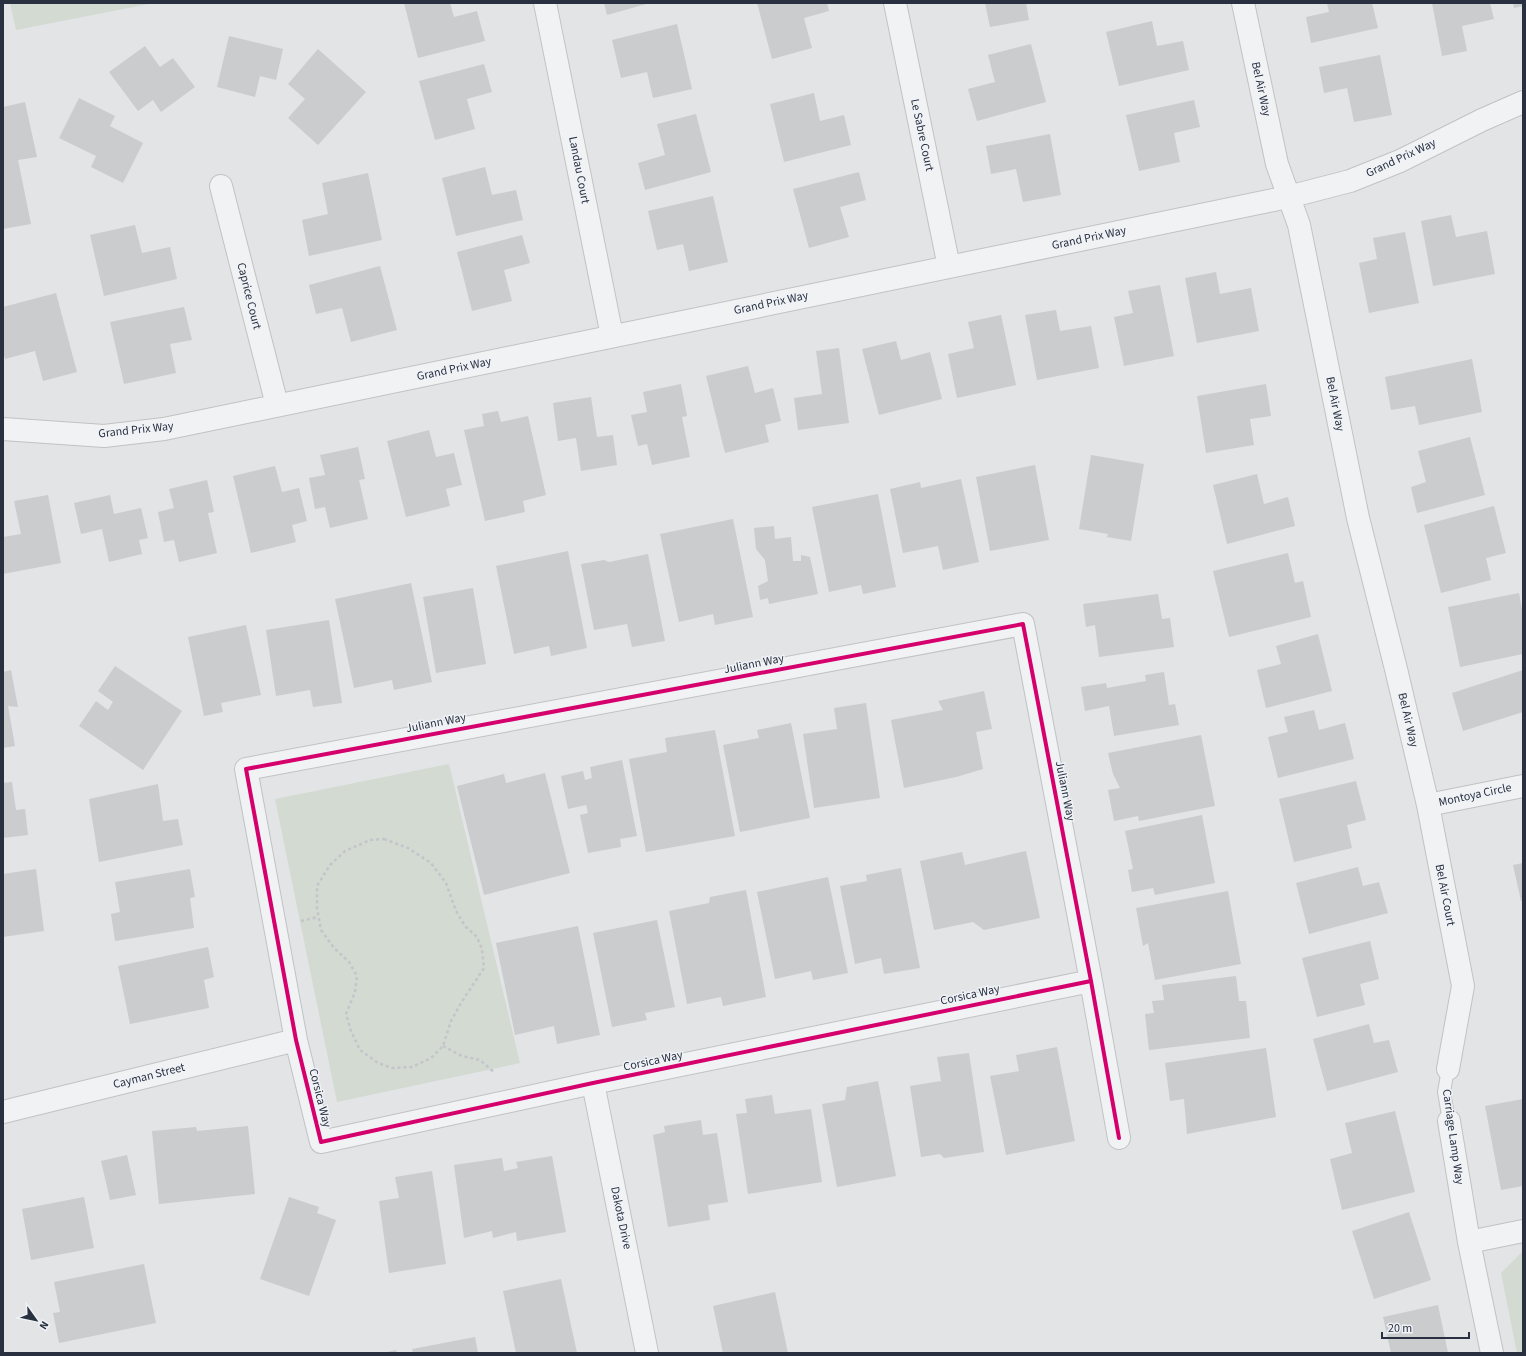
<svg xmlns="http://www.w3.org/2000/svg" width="1526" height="1356" viewBox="0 0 1526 1356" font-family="'Source Sans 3',sans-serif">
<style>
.green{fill:#d2dad2}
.building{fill:#caccce}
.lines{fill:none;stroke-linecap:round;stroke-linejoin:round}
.lane-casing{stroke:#c0c2c4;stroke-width:14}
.street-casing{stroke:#c0c2c4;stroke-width:24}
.path{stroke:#c3c5ca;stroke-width:2.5;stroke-dasharray:3 3;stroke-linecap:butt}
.lane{stroke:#f1f2f3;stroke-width:12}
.street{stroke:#f1f2f3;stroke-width:22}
.cycleway-casing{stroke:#eff2f6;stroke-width:6}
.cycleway{stroke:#d6006c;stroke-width:4}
.labels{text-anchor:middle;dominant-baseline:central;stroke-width:3;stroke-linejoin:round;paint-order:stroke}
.street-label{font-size:12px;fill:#29303f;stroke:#eff2f6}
</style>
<rect width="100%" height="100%" fill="#e2e4e6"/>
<path class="green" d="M10 3H154L16 30Z
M449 764 520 1063 337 1102 275 799Z
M1523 1251V1353H1517L1501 1273Z"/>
<path class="building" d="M404 3H450L454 17 477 11 485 41 418 58Z
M604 3H650L607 15Z
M757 3H827L829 11 804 18 812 48 772 59Z
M985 3H1026L1029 20 990 27Z
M1327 3H1372L1378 28 1311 43 1306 17 1329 12Z
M1432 3H1490L1494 19 1462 26 1467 51 1442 56Z
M1513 3H1523V6L1514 8Z
M1152 21 1157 46 1183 41 1189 70 1119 86 1106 32Z
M677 24 692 89 653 98 647 72 621 78 612 40Z
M229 36 283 49 276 80 260 76 255 97 217 87Z
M1031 44 1046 102 977 121 968 89 995 82 988 55Z
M145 46 160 67 173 58 195 87 161 112 153 100 138 111 109 72Z
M318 49 366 92 318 145 288 118 305 99 288 84Z
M1380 55 1392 115 1354 122 1347 88 1324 93 1319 67Z
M484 64 492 92 467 99 475 129 435 140 419 81Z
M814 93 820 121 844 115 851 145 784 162 770 104Z
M79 98 115 116 110 126 143 143 123 183 91 167 96 156 59 138Z
M1194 100 1200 127 1174 133 1180 162 1139 171 1126 115Z
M25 102 37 157 18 160 31 224 3 229V107Z
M696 114 711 172 645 190 638 163 665 155 657 124Z
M1050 134 1061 195 1023 202 1016 169 991 174 986 146Z
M485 167 492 195 516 190 523 220 456 236 442 178Z
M859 172 866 200 840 207 849 237 809 248 793 189Z
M368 173 382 240 309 256 302 220 328 214 322 183Z
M713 196 728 262 689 271 683 244 657 250 648 211Z
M1451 215 1456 237 1487 231 1495 274 1433 286 1421 221Z
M135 225 142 253 170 247 177 279 104 296 90 235Z
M1405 232 1419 303 1369 313 1359 263 1377 259 1373 238Z
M522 235 530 263 504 270 512 301 472 311 457 252Z
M380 266 397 330 351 342 342 308 316 314 309 285Z
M1216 272 1220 294 1251 288 1259 331 1197 343 1185 278Z
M1160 285 1174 356 1124 366 1114 317 1133 313 1128 291Z
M56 293 77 372 43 381 35 351 5 359 3 352V307Z
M184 307 192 340 170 344 176 373 124 384 110 322Z
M1056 310 1060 331 1091 326 1099 368 1037 380 1025 315Z
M1001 315 1016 385 957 398 948 354 974 348 968 322Z
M896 341 901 360 930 352 942 399 879 415 862 349Z
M839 348 849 423 798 430 794 398 822 394 816 351Z
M1472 359 1482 412 1419 425 1415 406 1391 410 1385 377Z
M748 366 755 393 773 388 781 421 765 425 769 442 725 453 706 376Z
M681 384 687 416 682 417 690 457 652 465 647 444 638 446 631 415 647 412 643 392Z
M1266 384 1271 416 1250 419 1254 445 1206 453 1197 396Z
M591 397 597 437 613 435 617 465 581 471 576 438 558 441 553 403Z
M498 411 501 422 528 416 546 495 523 501 525 512 485 521 464 430 484 426 482 414Z
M429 430 436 457 454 453 462 485 446 489 450 506 406 517 387 441Z
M1470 437 1485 495 1417 513 1411 487 1426 482 1418 451Z
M358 447 365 479 359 480 368 519 330 528 325 507 315 509 309 478 325 475 320 455Z
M1091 455 1144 464 1131 541 1107 537 1108 534 1079 529Z
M1035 465 1049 540 990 551 976 477Z
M275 466 282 492 299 488 307 521 292 525 296 542 251 553 233 476Z
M1257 474 1264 504 1288 497 1295 526 1227 544 1213 485Z
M961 479 979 562 943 570 938 546 903 553 890 489 920 482 921 488Z
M207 480 214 512 208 513 217 553 179 562 174 540 164 542 158 512 174 508 169 489Z
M878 494 896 587 863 594 861 585 829 592 812 507Z
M48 495 61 563 3 574V537L21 534 14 501Z
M110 495 114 514 141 508 148 538 139 540 142 554 109 562 102 529 81 534 74 503Z
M1494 506 1506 553 1486 558 1491 580 1441 593 1424 525Z
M733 519 753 617 715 625 713 614 679 622 660 534Z
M774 526 775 539 791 537 793 561H801V555L810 557 818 594 769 604 768 598 760 600 758 586 768 581 765 560 756 549 754 528Z
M568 551 587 648 551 656 549 646 514 654 496 566Z
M1288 553 1295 583 1303 581 1311 617 1229 637 1213 571Z
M648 554 665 641 632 647 627 624 594 630 581 564 604 560 609 562Z
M411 583 432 682 394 690 392 680 354 688 335 599Z
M473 588 486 664 436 673 423 597Z
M1519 593 1523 614V654L1460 667 1448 607Z
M1158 594 1162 619 1170 618 1174 647 1099 657 1095 625 1086 627 1083 604Z
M329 620 342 703 313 707 310 690 276 696 266 630Z
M246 625 261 695 221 703 223 712 204 716 188 637Z
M1318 634 1332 691 1266 708 1257 670 1281 664 1276 646Z
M115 666 182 711 143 770 79 726 96 701 108 710 113 702 98 691Z
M11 670 18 707 8 706 15 746 3 748V672Z
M1523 670V712L1463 731 1452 693Z
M1164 672 1169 705 1175 704 1179 725 1114 736 1109 706 1085 711 1081 687 1106 683 1107 688 1146 681 1145 675Z
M984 691 992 729 976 732 983 769 956 777 904 788 891 720 943 710 938 701Z
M866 703 880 798 814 808 803 734 837 729 834 708Z
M1314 710 1319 730 1345 723 1354 759 1278 778 1268 737 1288 732 1284 717Z
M791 723 810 818 740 832 723 745 759 738 757 730Z
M715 730 735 836 646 852 629 759 667 752 665 738Z
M1201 735 1215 806 1139 821 1138 816 1114 821 1108 790 1120 788 1113 774 1108 753Z
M622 760 637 836 620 839 621 847 588 853 580 815 588 813 586 805 568 809 561 776 583 771 585 780 592 778 590 767Z
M545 773 570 873 484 895 457 786 504 774 506 783Z
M1356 781 1366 820 1347 825 1352 848 1294 862 1279 799Z
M12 782 16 810 25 809 28 835 3 838V783Z
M158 784 163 821 178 819 183 845 99 862 89 799Z
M1202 815 1215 883 1155 895 1153 888 1132 892 1128 870 1133 869 1125 831Z
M1026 851 1040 918 984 930 973 922 934 930 920 861 962 852 965 865Z
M1523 863V901H1521L1513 865Z
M1358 867 1363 886 1379 882 1388 913 1309 934 1296 883Z
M901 868 920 968 884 974 881 958 855 964 840 886 867 881 866 875Z
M36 869 44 931 3 937V874Z
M190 869 195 897 190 898 194 928 115 941 111 914 120 912 115 882Z
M828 877 848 973 813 980 811 971 775 979 757 892Z
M746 890 766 997 723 1006 721 997 687 1004 669 911 709 903 710 897Z
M1228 891 1241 964 1155 980 1148 943 1143 946 1136 908Z
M657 920 675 1007 645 1013 647 1020 612 1027 593 933Z
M578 926 600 1035 557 1044 554 1026 515 1035 496 943Z
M1370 941 1379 979 1360 984 1365 1005 1317 1017 1302 958Z
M208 947 214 977 204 980 209 1008 130 1024 118 966Z
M1236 976 1239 1001H1246L1250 1038 1149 1050 1145 1014 1154 1013 1152 1001 1164 1000 1162 985Z
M1369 1024 1374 1043 1389 1040 1398 1072 1327 1091 1313 1039Z
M1057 1047 1075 1141 1006 1155 990 1076 1019 1071 1016 1055Z
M1266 1048 1276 1117 1187 1134 1184 1099 1170 1101 1165 1063Z
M969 1053 984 1152 944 1158 940 1154 921 1157 910 1086 941 1081 937 1057Z
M878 1081 896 1176 837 1187 822 1104 845 1100 847 1087Z
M772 1095 775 1114 811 1109 822 1182 748 1194 736 1114 747 1113 745 1099Z
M1523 1099V1186L1501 1190 1485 1106Z
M1395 1111 1415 1192 1342 1210 1330 1159 1352 1153 1345 1123Z
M701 1120 703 1135 717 1133 728 1202 708 1205 710 1220 668 1227 653 1135 665 1132 664 1126Z
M248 1126 255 1194 159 1204 152 1131 196 1127 197 1131Z
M127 1155 136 1195 110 1200 101 1161Z
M552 1156 566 1232 517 1241 516 1232 493 1238 492 1231 464 1238 454 1165 502 1158 504 1171 518 1168 516 1162Z
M432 1171 446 1264 389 1273 379 1201 399 1198 395 1177Z
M84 1197 94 1248 31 1260 22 1209Z
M289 1197 319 1207 317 1213 336 1220 309 1296 260 1279Z
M1409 1212 1431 1280 1374 1299 1352 1231Z
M144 1264 156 1323 59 1343 53 1313 60 1312 54 1282Z
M561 1279 577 1353H516L503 1291Z
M775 1292 788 1353H723L713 1306Z
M1438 1305 1448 1353H1391L1383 1317Z
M475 1337 478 1353H413L412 1349Z
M396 1350 397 1353H387V1352Z"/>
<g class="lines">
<g class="lane-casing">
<path id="lane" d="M1448 1069 1444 1092 1449 1121"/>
</g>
<g class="street-casing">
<path id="street" d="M545 3 612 336
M895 3 949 267
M1243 3 1277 164 1299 225 1358 518 1396 669 1428 805 1463 986 1448 1069
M221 186 277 405
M3 429 104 436 164 429 1288 197 1350 181 1400 161 1482 120 1523 102
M1428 805 1523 786
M1091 981 593 1083 321 1142 296 1040 246 769 1023 624 1091 981 1119 1138
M593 1083 647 1353
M3 1112 296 1040
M1449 1121 1469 1242 1492 1353
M1469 1242 1523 1231"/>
</g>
<path class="path" d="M384 839 408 848 431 863 446 883 456 911 465 926 477 937 482 949 484 968 461 1003 451 1021 443 1046 431 1058 412 1067 392 1068 378 1063 360 1050 351 1031 346 1014 355 992 357 976 349 962 334 948 321 930 317 908V886L330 865 345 851 370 840Z
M301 921 318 917
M443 1046 462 1056 480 1060 495 1073"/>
<use href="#lane" class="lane"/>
<use href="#street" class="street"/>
<g class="cycleway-casing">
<path id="cycleway" d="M1091 981 593 1083 321 1142 296 1040 246 769 1023 624 1091 981 1119 1138"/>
</g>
<use href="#cycleway" class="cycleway"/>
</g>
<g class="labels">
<g class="street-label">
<text transform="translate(1261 89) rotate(78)">Bel Air Way</text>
<text transform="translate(922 135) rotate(78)">Le Sabre Court</text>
<text transform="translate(1401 158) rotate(-25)">Grand Prix Way</text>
<text transform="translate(579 170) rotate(79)">Landau Court</text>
<text transform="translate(1089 238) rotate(-12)">Grand Prix Way</text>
<text transform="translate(249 296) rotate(76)">Caprice Court</text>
<text transform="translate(771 303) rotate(-12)">Grand Prix Way</text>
<text transform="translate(454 369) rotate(-12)">Grand Prix Way</text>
<text transform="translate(1335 404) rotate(79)">Bel Air Way</text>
<text transform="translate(136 430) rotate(-6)">Grand Prix Way</text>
<text transform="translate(754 664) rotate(-11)">Juliann Way</text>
<text transform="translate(1408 720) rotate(77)">Bel Air Way</text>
<text transform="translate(436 723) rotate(-11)">Juliann Way</text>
<text transform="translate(1065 791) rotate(79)">Juliann Way</text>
<text transform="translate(1475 795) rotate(-12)">Montoya Circle</text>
<text transform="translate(1445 895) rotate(79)">Bel Air Court</text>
<text transform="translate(970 995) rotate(-12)">Corsica Way</text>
<text transform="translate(653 1061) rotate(-12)">Corsica Way</text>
<text transform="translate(149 1076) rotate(-14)">Cayman Street</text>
<text transform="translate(320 1098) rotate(76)">Corsica Way</text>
<text transform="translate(1453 1137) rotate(82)">Carriage Lamp Way</text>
<text transform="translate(621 1218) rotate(78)">Dakota Drive</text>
</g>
</g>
<rect width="1526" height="1356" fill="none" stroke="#29303f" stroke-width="8"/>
<g transform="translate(36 1320) rotate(123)" stroke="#eff2f6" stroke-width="3" paint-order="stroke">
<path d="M0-3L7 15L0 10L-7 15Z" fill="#29303f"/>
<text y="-6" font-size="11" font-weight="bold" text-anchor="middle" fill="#29303f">N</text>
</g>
<path d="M1382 1332v6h87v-6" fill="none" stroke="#29303f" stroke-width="2"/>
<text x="1388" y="1332" font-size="12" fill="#29303f" stroke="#eff2f6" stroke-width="3" paint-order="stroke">20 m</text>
</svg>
